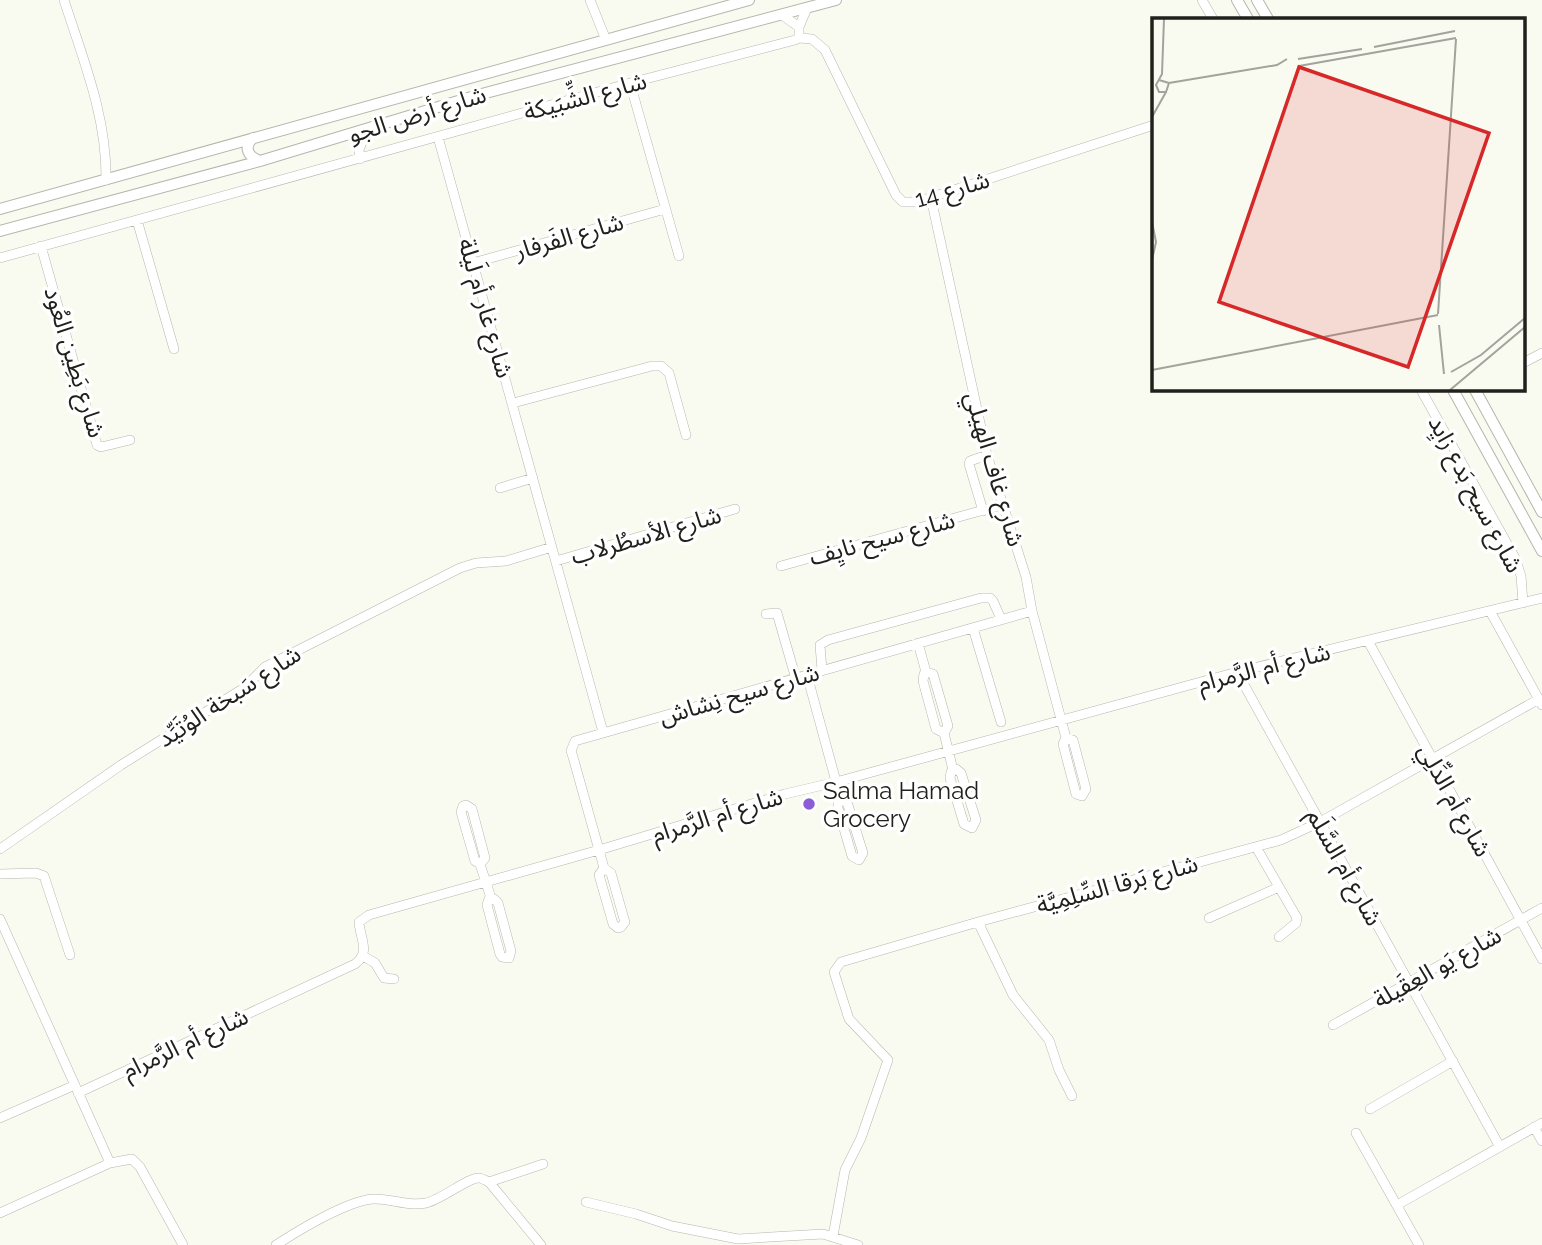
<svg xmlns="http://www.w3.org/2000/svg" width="1542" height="1245" viewBox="0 0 1542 1245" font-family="Raleway,'Noto Sans Arabic',sans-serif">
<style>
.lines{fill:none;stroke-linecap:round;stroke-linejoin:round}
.minor-casing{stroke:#b5b7ad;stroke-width:10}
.major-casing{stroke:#b5b7ad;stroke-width:12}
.minor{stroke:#fff;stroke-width:9}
.major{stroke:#fff;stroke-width:10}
.poi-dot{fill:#8b5ed8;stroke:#fff;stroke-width:2.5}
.labels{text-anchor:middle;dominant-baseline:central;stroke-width:7;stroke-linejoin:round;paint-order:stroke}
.street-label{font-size:24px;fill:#20201d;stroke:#fff}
.poi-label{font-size:24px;fill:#20201d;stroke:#fff;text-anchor:start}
.inset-road{fill:none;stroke:#a2a39c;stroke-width:2}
.view{fill:#d62828;fill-opacity:0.15;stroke:#d62828;stroke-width:3.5}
.inset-edge{fill:none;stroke:#20201d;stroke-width:3.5}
</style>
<rect width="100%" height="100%" fill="#f9faf0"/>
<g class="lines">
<g class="minor-casing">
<path id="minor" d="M64 0C83 59 107 117 106 180
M590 0 606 40
M1202 0 1213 19
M782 15 799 27
M799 38 812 39 825 50 896 195 903 202H917L1154 125
M630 83 679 256
M438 137 603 732
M360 159 359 150 367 129
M931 198 987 455 1026 577 1032 611 1066 738
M137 220 174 349
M41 246 97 445 101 447 130 440
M0 258 630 83 795 40 799 38V27L807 8
M473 263 665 209
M1523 363 1542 353
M1420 388 1515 558 1521 576 1523 603
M513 403 652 366H661L669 373 686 435
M500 488 533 478
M983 511 969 464 970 461 987 455
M556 561 735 509
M781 566 1002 505
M1490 611 1542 705
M766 614 777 613 796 679
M973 628 1001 722
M1368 641 1542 959
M918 643 926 672
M822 670 820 645 828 640 981 598H990L993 601 1001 619
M926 672 933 674 948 726 944 733 936 729 923 681 924 674Z
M1237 672 1500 1147
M807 675 841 800
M944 733 953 770
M1066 738 1073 740 1086 789 1082 796 1076 794 1063 744Z
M956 769 961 773 976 820 972 828 964 824 950 778 951 772Z
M841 800H845L848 805 863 853 859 860 852 856 838 808V801Z
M466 805 472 809 485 858 480 864 475 861 461 812 463 806Z
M1256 847 1297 918 1296 923 1279 937
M0 849 121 765 244 688 265 667 460 568 476 563 506 561 552 547
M480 864 491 898
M604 868 573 757 571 751 575 741 1032 611
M604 868 611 873 624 919 625 922 621 927 618 928 613 924 599 875Z
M0 874 36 873 44 876 70 955
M489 899H494L498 903 511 951 509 958 502 957 500 954 487 905Z
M1209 918 1279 887
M0 919 110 1163
M978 922 1013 995 1049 1040 1059 1070 1072 1096
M363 956 375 963 384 978 394 979
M1333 1025 1542 908
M78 1093 355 964C371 952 360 939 359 922L369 915 599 850 785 794 836 782 1237 672 1542 598
M1370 1109 1453 1061
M0 1118 75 1085
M1534 1127 1542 1141
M1356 1133 1419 1245
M489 1182 541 1245
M586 1202 636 1214 672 1226 738 1239 823 1234 858 1245
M1397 1205 1542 1123
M0 1213 110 1163 132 1159 140 1167 183 1245
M833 1236 845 1170 861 1138 888 1060 849 1019 834 972 841 962 978 922 1281 840 1320 822 1539 699
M276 1245C299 1230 347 1201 373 1199 391 1198 408 1207 426 1203 441 1200 469 1177 479 1178 480 1178 487 1181 489 1182L543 1164"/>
</g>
<g class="major-casing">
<path id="major" d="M1237 0 1248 19
M1257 0 1268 19
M253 138C243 147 248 157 260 161
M0 209 749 0
M0 231 260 161 478 95 836 0
M1452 388 1542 551
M1474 388 1542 512"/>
</g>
<use href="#minor" class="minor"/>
<use href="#major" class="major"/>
</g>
<circle class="poi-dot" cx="809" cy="804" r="7"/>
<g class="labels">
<g class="street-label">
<text transform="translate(585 96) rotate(-15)">شارع الشِّبَيكة</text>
<text transform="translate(417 114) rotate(-17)">شارع أرض الجو</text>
<text transform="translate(952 189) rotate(-16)">شارع 14</text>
<text transform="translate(569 236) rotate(-16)">شارع الفَرفار</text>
<text transform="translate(486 308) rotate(74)">شارع غار أم لَيلة</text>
<text transform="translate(75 362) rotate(73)">شارع بَطِين العُود</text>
<text transform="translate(995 469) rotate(74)">شارع غاف الهيلي</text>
<text transform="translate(1476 494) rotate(62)">شارع سيح بَدع زايِد</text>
<text transform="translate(646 535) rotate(-16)">شارع الأسطُرلاب</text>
<text transform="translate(882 538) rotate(-15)">شارع سيح نايِف</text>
<text transform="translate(1264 667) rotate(-14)">شارع أم الرَّمرام</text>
<text transform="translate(739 694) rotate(-16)">شارع سيح نِشاش</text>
<text transform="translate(229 696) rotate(-33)">شارع سَبخة الوُتَيِّد</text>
<text transform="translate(1455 800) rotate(61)">شارع أم الدِّلِي</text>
<text transform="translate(717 815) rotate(-17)">شارع أم الرَّمرام</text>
<text transform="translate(1345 867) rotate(61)">شارع أم السَّلَم</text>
<text transform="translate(1117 884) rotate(-15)">شارع بَرقا السِّلِمِيَّة</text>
<text transform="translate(1437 967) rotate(-29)">شارع يَو العِقَيلة</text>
<text transform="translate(185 1043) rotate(-25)">شارع أم الرَّمرام</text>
</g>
<g class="poi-label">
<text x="823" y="790">Salma Hamad<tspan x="823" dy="28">Grocery</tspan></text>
</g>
</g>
<g transform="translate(1152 18)">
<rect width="373" height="373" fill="#f9faf0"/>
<path class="inset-road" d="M222 29 303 13M146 41 210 31M147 48 304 20M7 62 17 65 14 74H7L4 67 10 56 12 1M17 65 125 47 135 41M0 99 14 74M0 204 4 224 0 242M286 296 304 21M287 307 292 356M0 352 286 297M299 354 329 337 373 300M298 372 373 309"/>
<path class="view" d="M147 49 337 115 256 349 67 284Z"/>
<rect width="373" height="373" class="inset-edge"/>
</g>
</svg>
